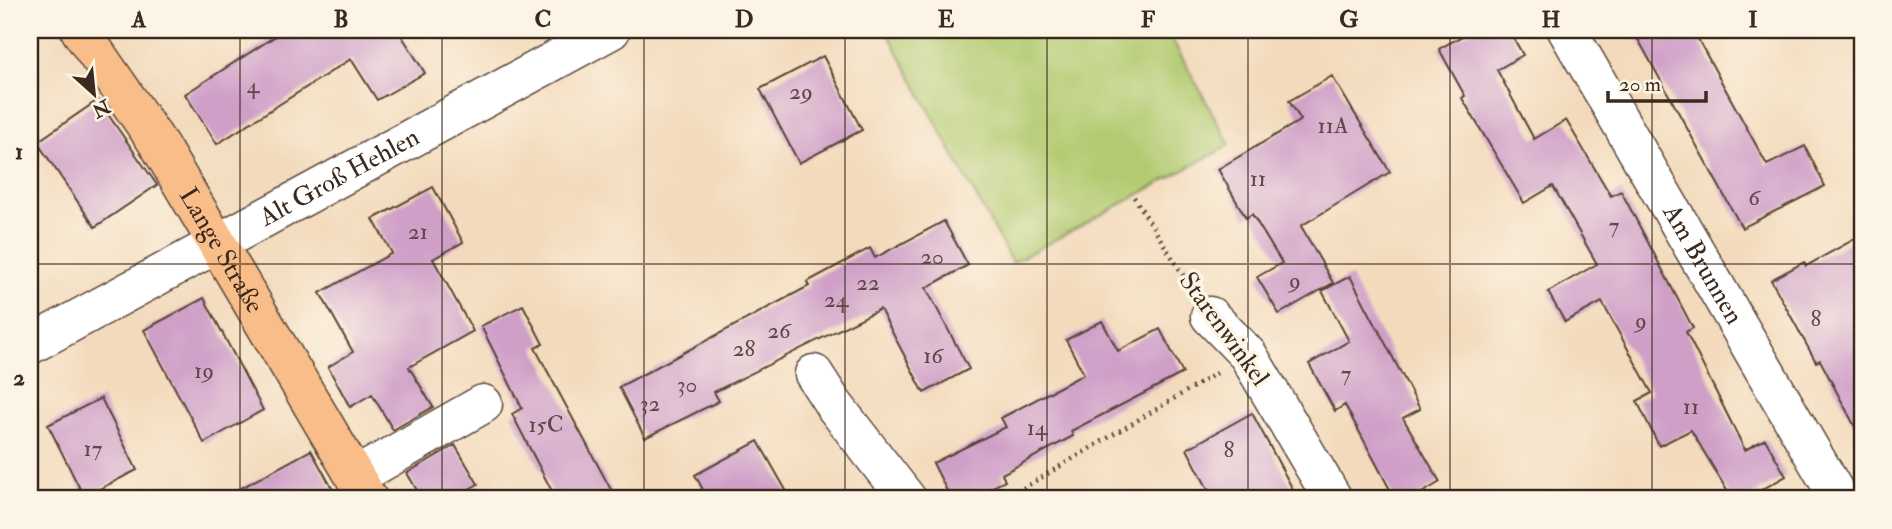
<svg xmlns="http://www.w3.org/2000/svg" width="1892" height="529" viewBox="0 0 1892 529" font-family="'IM FELL Double Pica',serif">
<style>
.green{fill:#b2cb71;stroke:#767a48;stroke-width:2}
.building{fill:#cf9fc8}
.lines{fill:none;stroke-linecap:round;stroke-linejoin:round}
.minor-casing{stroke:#574436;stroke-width:41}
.major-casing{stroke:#574436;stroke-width:41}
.path{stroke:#574436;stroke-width:4.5;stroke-dasharray:2 5;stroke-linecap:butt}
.minor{stroke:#fff;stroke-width:38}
.major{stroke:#f8bd88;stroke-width:38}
.grid{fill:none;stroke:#3b2a1e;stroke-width:2;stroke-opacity:0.55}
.labels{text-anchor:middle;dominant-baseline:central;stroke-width:7;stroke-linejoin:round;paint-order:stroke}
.number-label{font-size:23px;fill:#604748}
.street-label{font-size:26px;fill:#3b2a1e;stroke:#fcf5e5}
.neatline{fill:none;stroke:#3b2a1e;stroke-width:2.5}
.grid-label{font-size:23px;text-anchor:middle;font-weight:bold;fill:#3b2a1e}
</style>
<rect width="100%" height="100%" fill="#fcf5e5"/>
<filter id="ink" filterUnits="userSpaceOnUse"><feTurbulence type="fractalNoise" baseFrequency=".0143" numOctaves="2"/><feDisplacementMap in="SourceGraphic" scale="14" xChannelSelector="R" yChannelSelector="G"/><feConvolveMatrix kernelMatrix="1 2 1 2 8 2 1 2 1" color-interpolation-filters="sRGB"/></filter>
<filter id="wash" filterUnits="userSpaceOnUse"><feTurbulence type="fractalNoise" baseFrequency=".00686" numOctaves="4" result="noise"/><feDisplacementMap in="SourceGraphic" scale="28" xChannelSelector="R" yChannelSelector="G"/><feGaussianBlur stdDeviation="1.57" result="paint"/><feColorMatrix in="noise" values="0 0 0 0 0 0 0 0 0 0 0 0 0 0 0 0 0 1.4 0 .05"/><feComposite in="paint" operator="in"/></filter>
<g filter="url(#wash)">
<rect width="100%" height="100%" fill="#f3dabc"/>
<path class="green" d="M886 30H1167L1230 145 1012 263Z"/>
<g id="blocks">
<path class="building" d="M285 30H398L425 73 377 100 351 59 217 144 185 94Z
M1473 30H1509L1523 55 1497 70 1534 139 1566 120 1611 196 1621 191 1693 328 1686 332 1745 450 1765 439 1786 476 1745 499H1732L1691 430 1659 446 1637 401 1652 393 1602 302 1565 322 1548 292 1597 264 1553 186 1524 203 1462 98 1465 96 1439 49Z
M1633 30H1693L1767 165 1805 146 1825 186 1742 228Z
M823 56 862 130 799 163 760 89Z
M1332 76 1390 172 1301 226 1333 283 1279 314 1257 277 1282 263 1252 214 1246 218 1218 169 1301 120 1289 101Z
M98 100 157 185 95 227 37 142Z
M433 187 463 242 433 259 473 331 409 367 433 407 393 430 372 394 350 407 328 367 353 352 320 293 392 253 373 219Z
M944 221 968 265 926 288 969 369 924 393 880 309 714 392 719 401 645 438 619 387 809 286 807 282 870 248 875 258Z
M1862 235V440L1820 360 1816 362 1771 280 1804 262 1806 266Z
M1350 276 1420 409 1403 418 1440 482 1412 499H1395L1345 405 1335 411 1309 364 1349 341 1322 291Z
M204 298 263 410 204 443 144 330Z
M523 305 543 344 535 348 616 499H556L512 414 522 408 481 326Z
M1102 321 1118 351 1160 329 1183 373 1071 431 1073 436 1002 474 1005 481 968 499H951L933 463 1006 427 1001 418 1084 374 1066 340Z
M101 398 137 470 84 497 48 425Z
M1252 413 1298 499H1213L1187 449Z
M758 441 791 499H708L695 475Z
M455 445 478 484 452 499H422L407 473Z
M311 450 338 499H221Z"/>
</g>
</g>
<g filter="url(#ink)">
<use href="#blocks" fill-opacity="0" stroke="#574436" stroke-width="2"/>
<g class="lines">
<g class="minor-casing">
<g id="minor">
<path id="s1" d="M1567 30 1839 499"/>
<path d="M1210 316 1248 355 1333 499"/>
<path id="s2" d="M30 345 611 30"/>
<path d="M814 374 834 405 907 499"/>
<path d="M355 477 483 404"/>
</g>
</g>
<g class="major-casing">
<g id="major">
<path id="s3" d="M80 30 159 145 368 499"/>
</g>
</g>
<path class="path" d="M1134 197 1192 289
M1005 499 1217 373"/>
<use href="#minor" class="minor"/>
<use href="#major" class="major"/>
</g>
</g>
<path class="grid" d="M240 30V499M442 30V499M644 30V499M845 30V499M1047 30V499M1248 30V499M1450 30V499M1652 30V499M30 264H1862"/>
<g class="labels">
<g class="number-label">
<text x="253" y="85">4</text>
<text x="801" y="91">29</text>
<text x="1333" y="125">11A</text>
<text x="1258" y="178">11</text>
<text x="1754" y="197">6</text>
<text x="1614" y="225">7</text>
<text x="418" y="231">21</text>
<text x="932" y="256">20</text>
<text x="1295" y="280">9</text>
<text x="868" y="282">22</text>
<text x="836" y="299">24</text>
<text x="1816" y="318">8</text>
<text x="1641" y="320">9</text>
<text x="779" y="330">26</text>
<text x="744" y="348">28</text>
<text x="933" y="355">16</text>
<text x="204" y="370">19</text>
<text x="1346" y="373">7</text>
<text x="687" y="384">30</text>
<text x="650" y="403">32</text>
<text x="1691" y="406">11</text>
<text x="546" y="424">15C</text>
<text x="1037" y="427">14</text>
<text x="93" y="448">17</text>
<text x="1229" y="449">8</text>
</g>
<g class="street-label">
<text stroke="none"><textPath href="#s2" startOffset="352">Alt Groß Hehlen</textPath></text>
<text stroke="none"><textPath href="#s3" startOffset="262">Lange Straße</textPath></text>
<text stroke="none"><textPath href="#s1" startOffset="271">Am Brunnen</textPath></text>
<text transform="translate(1224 329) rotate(54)">Starenwinkel</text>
</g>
</g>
<rect width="1892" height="529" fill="none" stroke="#fcf5e5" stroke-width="77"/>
<g transform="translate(94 94) rotate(153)" stroke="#fcf5e5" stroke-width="5" paint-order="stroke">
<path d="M0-5L12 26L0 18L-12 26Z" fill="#3b2a1e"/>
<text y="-10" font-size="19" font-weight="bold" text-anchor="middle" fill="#3b2a1e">N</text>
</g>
<path d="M1608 91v10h98v-10" fill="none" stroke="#3b2a1e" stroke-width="3.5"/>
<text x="1619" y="91" font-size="21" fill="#3b2a1e" stroke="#fcf5e5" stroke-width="5" paint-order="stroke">20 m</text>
<rect x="38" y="38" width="1816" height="452" class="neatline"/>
<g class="grid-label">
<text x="139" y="27">A</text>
<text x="341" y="27">B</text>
<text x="543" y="27">C</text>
<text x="744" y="27">D</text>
<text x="946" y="27">E</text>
<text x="1148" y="27">F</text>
<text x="1349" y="27">G</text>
<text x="1551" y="27">H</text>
<text x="1753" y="27">I</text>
<text x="19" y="159">1</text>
<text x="19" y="385">2</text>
</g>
</svg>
